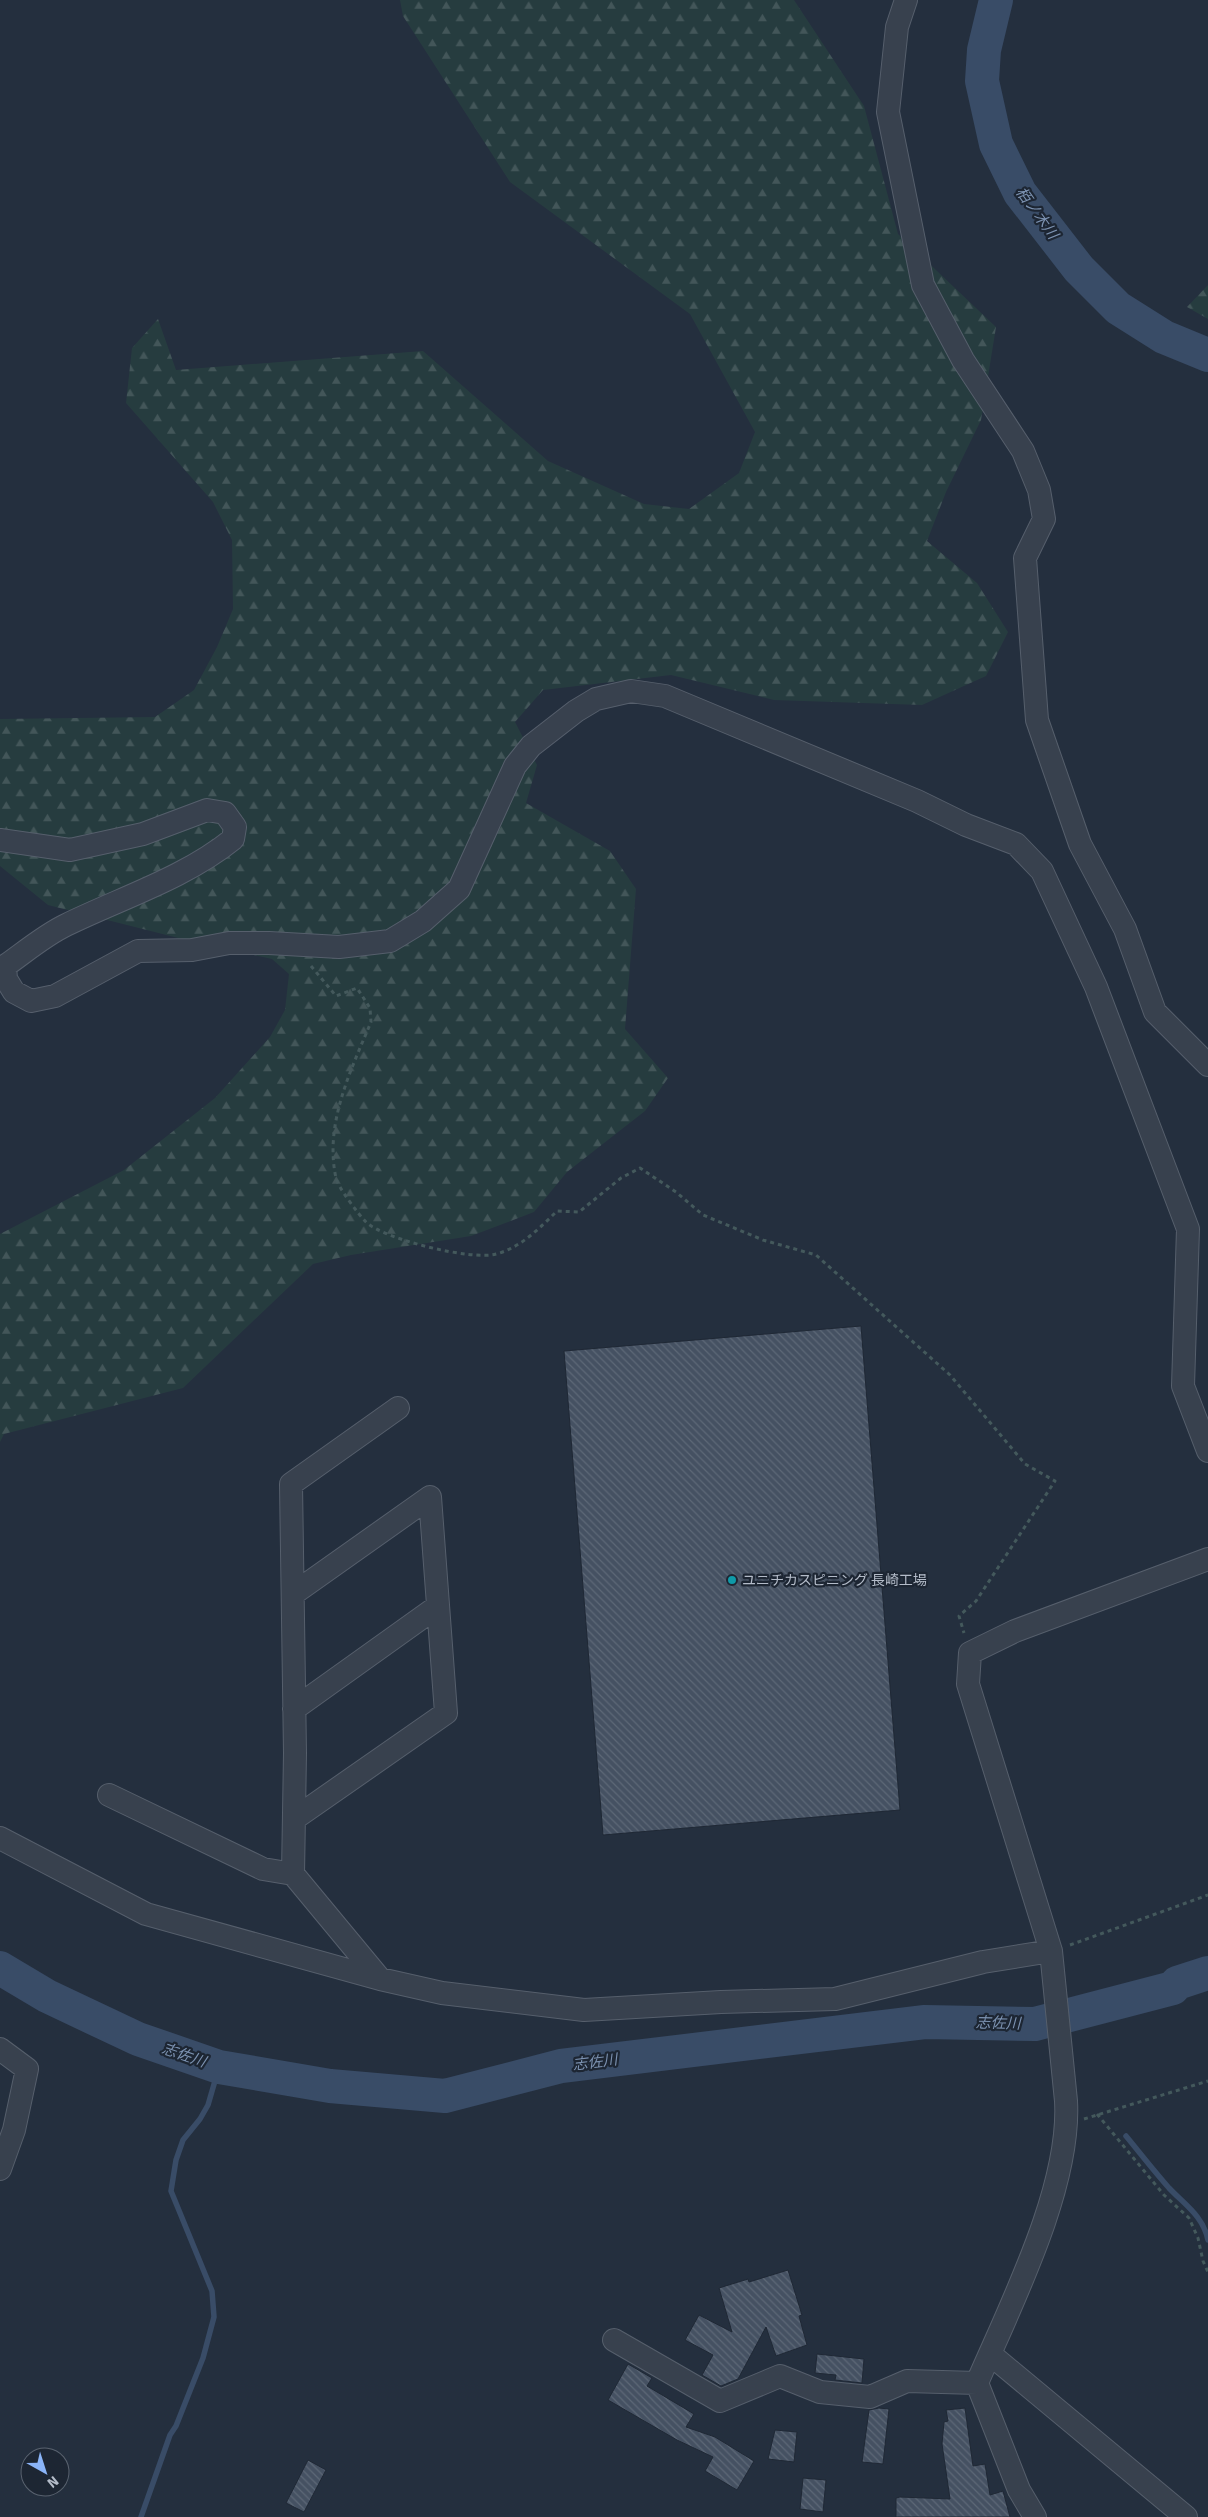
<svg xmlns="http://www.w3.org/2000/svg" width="1208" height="2517" viewBox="0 0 1208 2517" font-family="Signika,'Noto Sans JP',sans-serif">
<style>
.forest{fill:url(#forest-firs)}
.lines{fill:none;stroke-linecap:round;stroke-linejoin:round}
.stream{stroke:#394c67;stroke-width:5.5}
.river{stroke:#394c67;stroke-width:34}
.building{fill:url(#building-back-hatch);stroke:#1f2835}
.minor-casing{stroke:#565f6c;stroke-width:24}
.path{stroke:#44595c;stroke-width:3;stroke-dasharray:4 4;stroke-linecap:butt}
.minor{stroke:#38414e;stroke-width:22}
.culture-dot{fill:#0f9aa8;stroke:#1d2633;stroke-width:2}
.labels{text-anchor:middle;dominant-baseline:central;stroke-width:4.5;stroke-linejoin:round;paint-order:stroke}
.poi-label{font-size:14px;fill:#b4bcc9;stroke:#1d2633;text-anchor:start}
.water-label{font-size:15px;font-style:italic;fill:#7c92b1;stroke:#1d2633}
</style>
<defs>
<pattern id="forest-firs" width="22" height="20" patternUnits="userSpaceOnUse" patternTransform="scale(1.25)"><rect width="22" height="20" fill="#263c3f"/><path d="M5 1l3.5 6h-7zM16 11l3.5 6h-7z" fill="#435659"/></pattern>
<pattern id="building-back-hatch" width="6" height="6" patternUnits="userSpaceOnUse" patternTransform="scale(1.25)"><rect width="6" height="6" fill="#455162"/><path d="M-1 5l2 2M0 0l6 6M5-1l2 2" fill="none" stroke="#5d6877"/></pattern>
</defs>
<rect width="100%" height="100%" fill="#242f3e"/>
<path class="forest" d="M400 0H794L864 106 898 234 996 327 981 420 946 492 927 541 977 583 1008 632 986 676 922 705 774 700 671 675 543 690 515 722 537 765 526 803 610 851 636 889 625 1029 668 1078 645 1111 567 1172 534 1212 471 1236 351 1255 313 1264 183 1388 4 1434 0 1442V1234L124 1170 215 1098 270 1037 285 1010 289 974 272 959 198 943 48 905 0 866V719L155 717 194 690 217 647 233 609 232 540 213 502 126 403 132 348 158 319 176 370 423 351 548 461 644 504 689 509 739 473 755 432 690 314 510 182 403 16Z
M1208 285V319L1187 307Z"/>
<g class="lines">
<path class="stream" d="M1126 2136C1140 2153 1154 2171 1169 2188 1185 2205 1203 2216 1208 2240
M141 2517 170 2435 176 2426 203 2358 214 2317 212 2291 171 2191 176 2160 183 2140 200 2119 208 2105 219 2067"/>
<path class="river" d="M996 0 984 50 982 81 996 144 1020 193 1079 269 1118 308 1164 337 1208 355
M0 1968 47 1996 138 2039 219 2067 330 2086 445 2096 561 2066 925 2022 1035 2024 1173 1988 1177 1983 1208 1973"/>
</g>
<path class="building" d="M861 1326 900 1810 603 1835 564 1351Z
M788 2270 802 2315 799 2316 807 2345 776 2356 766 2327 738 2379 721 2386 702 2375 713 2355 685 2340 699 2315 732 2332 719 2288 748 2279 749 2282Z
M817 2354 864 2359 862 2383 835 2380 836 2375 815 2373Z
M628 2364 652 2378 647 2386 694 2414 686 2427 715 2437 754 2461 737 2490 705 2471 713 2457 677 2440 608 2400Z
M879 2408 889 2409 883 2464 862 2462 869 2410Z
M965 2408 973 2466 985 2464 990 2495 1003 2491 1010 2517H896V2498L900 2497 950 2499 942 2444 944 2422 948 2421 946 2410Z
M775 2430 797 2432 794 2462 768 2459Z
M308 2460 326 2470 304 2512 286 2503Z
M803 2478 826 2480 823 2512 800 2509Z"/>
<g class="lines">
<g class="minor-casing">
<path id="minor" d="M906 0 897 27 888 112 923 285 963 360 1023 451 1039 490 1044 519 1025 558 1037 720 1080 844 1125 929 1155 1012 1208 1065
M0 840 70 850 143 834 207 810 225 813 235 827 233 839C185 878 121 898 66 925 45 935 25 952 5 966L6 979 14 992 31 1001 55 996 138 951 192 950 229 943H269L339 947 390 941 423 921 459 889 515 766 531 746 576 711 596 699 631 691 665 696 917 801 966 825 1016 844 1042 871 1096 987 1188 1229 1183 1386 1208 1451
M293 1594 430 1497 446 1713 294 1819
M294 1709 438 1606
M109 1795 263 1869 293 1874
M0 1838 146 1914 380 1979 442 1993 584 2010 721 2002 835 1999 983 1962 1051 1951
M380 1979 293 1874 295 1753 291 1484 398 1408
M0 2049 27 2069 14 2130 0 2169
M614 2340 720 2401 780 2376 820 2392 870 2397 907 2381 977 2383
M990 2354 1186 2517
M1035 2517 1019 2490 977 2383C1011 2304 1071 2187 1066 2101L1051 1951 968 1684 970 1653 1015 1631 1208 1559"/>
</g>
<path class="path" d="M311 966 336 996 357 988 370 1008 371 1022C351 1070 324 1124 336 1178 337 1186 359 1215 366 1222 383 1239 472 1261 496 1254 520 1248 540 1228 557 1211L579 1212 621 1178 640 1168 676 1192 703 1215 763 1240 816 1255 950 1375 1025 1464 1055 1481 976 1601 959 1616 964 1633
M1070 1945 1208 1895
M1097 2114 1164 2195 1189 2218 1198 2238 1203 2261 1208 2272
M1084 2119 1208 2081"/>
<use href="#minor" class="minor"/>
</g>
<circle class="culture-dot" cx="732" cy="1580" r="5"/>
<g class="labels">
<g class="poi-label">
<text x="742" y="1580">ユニチカスピニング 長崎工場</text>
</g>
<g class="water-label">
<text transform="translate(1037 213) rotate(54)">栢ノ木川</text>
<text transform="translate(998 2023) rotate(1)">志佐川</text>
<text transform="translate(184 2055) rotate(19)">志佐川</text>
<text transform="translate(595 2062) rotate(-7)">志佐川</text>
</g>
</g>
<g transform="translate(45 2472) rotate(141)"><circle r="24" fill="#1d2633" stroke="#59626f"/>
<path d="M0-4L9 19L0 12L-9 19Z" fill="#8ab4f8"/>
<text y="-8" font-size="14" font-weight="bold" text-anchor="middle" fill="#b4bcc9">N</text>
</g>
</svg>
